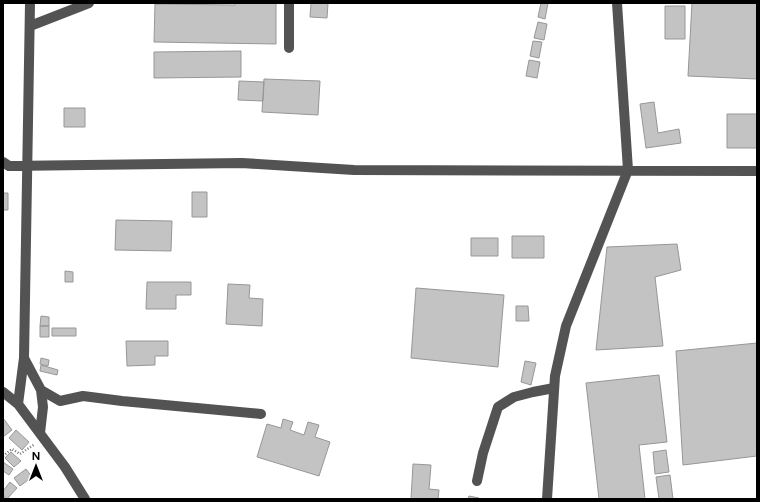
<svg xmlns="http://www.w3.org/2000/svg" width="760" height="502" viewBox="0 0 760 502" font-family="Figtree,sans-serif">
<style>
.building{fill:#c3c3c3;stroke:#979797}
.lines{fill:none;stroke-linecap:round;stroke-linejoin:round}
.path{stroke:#757575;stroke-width:2.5;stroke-dasharray:1 2;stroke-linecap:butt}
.minor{stroke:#535353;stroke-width:10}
</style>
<rect width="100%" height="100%" fill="#fff"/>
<path class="building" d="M235 3H276V44L154 42 155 4 235 5Z
M311 3H328L327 18 310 17Z
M541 3H548L545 19 538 17Z
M692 3H757V79L688 76Z
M665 6H685V39H665Z
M538 22 547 24 544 40 534 38Z
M533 41 542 42 539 58 530 56Z
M241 51V77L154 78V52Z
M529 60 540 62 537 78 526 76Z
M264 79 320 81 318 115 262 112Z
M239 81 264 82 263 101 238 100Z
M654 102 658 133 679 129 681 143 646 148 640 104Z
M64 108H85V127H64Z
M727 114H757V148H727Z
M192 192H207V217H192Z
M3 193H8V210H3Z
M116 220 172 221 171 251 115 250Z
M512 236H544V258H512Z
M471 238H498V256H471Z
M677 244 681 270 655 277 663 346 596 350 607 247Z
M65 271 73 272V282H65Z
M147 282H191V295H176V309H146Z
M228 284 250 285 249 298 263 299 262 326 226 324Z
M416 288 504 295 498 367 411 358Z
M516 306H528L529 321H516Z
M41 316 49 317V326H40Z
M40 326H49V337H40Z
M52 328H76V336H52Z
M126 341H168V356H155V365L127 366Z
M757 343V456L683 465 676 351Z
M41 358 49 360 48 366 40 364Z
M525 361 536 363 531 385 521 382Z
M41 365 58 370 57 375 40 371Z
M659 375 667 442 639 445 645 499H599L586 383Z
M3 418 12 430 3 437Z
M283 419 293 422 290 430 304 435 308 422 319 425 315 437 330 442 319 476 257 457 267 424 281 428Z
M16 430 29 442 22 450 9 438Z
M666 450 669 472 655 474 653 452Z
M11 452 21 461 14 467 5 458Z
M3 462 13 469 9 475 3 471Z
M413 464 431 465 429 489 439 490 438 499H411Z
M26 469 32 477 20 486 14 478Z
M670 475 673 499H659L656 477Z
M10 482 17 488 7 499 3 496V491Z
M469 496 479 498V499H468Z"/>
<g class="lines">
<path class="path" d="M3 456 12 449 20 454 35 444"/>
<path class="minor" d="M30 3 24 358 18 404 65 467 85 499
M289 3V48
M30 26 89 3
M3 162 9 166 242 163 354 170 757 171
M24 358 41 390 43 407 40 433
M41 390 60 401 83 396 122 401 261 414
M3 392 18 404
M477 481 483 453 498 407 514 397 533 392 554 388
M547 499 555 376 566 326 628 170 617 3"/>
</g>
<rect width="760" height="502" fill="none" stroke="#000000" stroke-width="8"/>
<g transform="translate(36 466)" stroke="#ffffff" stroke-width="3" paint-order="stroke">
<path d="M0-3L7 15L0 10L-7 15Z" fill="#000000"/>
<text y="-6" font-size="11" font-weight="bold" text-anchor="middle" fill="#000000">N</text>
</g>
</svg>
